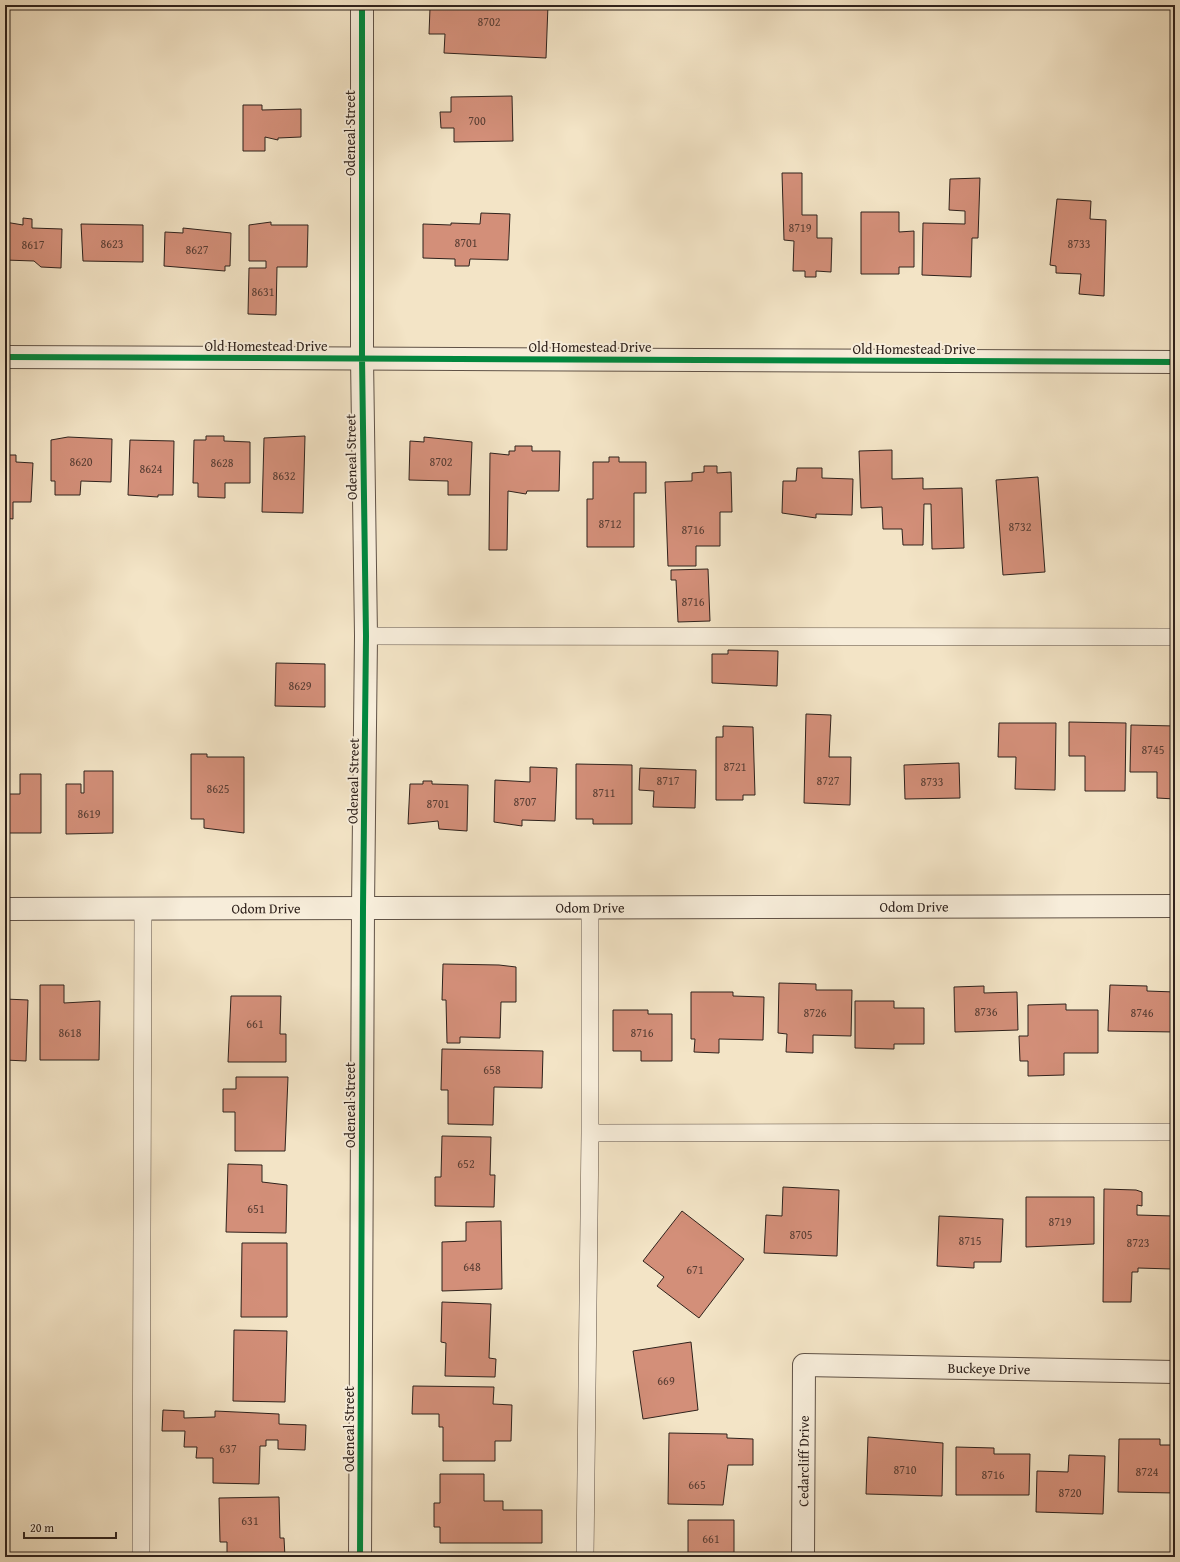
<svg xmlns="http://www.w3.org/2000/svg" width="1180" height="1562" viewBox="0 0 1180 1562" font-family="'Gentium Book Plus',serif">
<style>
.building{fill:#d38f79;stroke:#2f221c}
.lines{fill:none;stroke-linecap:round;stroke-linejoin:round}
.lane-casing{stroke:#605246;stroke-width:18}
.street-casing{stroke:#605246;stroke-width:24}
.lane{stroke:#f7edda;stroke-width:17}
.street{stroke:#f7edda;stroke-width:22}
.cycleway-casing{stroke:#f7edda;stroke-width:8}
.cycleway{stroke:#00873e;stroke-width:6}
.labels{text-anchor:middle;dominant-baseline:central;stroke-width:4;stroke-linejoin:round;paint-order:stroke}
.number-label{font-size:12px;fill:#583d33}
.street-label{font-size:14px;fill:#2f221c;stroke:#f7edda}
</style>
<rect width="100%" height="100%" fill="#f3e4c6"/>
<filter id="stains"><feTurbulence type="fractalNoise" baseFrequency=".005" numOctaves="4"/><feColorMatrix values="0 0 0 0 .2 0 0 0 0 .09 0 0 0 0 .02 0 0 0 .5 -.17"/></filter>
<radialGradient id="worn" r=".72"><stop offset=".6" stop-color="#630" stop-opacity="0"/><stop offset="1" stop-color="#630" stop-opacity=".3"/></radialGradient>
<path class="building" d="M435 5H548L546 58 444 53 445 34H429L430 8H435Z
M512 96 513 141 454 142V128H441L440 112H451V97Z
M243 105H262V110L301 109V137L278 138V140L265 137V151H243Z
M782 173H802V215H817V238H832L831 272 816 271V277H805V271H793L794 241 784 240Z
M980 178 978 238H972L971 277 922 275 923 223 965 224V211L949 210 950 179Z
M1057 199 1091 201 1090 219 1106 220 1104 296 1079 294 1081 274 1056 273V266L1050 265Z
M861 212H899V232L914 231V267H899V274H861Z
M481 213 510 214 508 260 470 259 469 266H455V259L423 258V224L451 225V223L480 224Z
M23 218 32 219V228L62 229 61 268 41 267 34 261 5 260V222L23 225Z
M271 222V225H308L307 267H277L276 315 248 314 249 268H266V261H249V225Z
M81 224 143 225V262L83 261Z
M183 228 231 233 230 266H225V271L164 266 165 232 183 233Z
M206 436H224V441L250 442V483H225V498L198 497V483H193L194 440H206Z
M305 436 303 513 262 512 264 438Z
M68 437 112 439 111 482 81 481 80 495H55V481H51V440Z
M424 437 472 442 470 495H448V481L409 480 410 441 424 442Z
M130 440 174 441 173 495H158V497L128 495Z
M515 446H532V451H560L559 491H527L526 494 508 491 507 550H489L490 453 509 455V451H515Z
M892 450V479L923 478V489L962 488 964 548 932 549 931 504H924L923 545H903L902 529H883L882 507 861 508 859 451Z
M5 455H16V462L33 463 31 502H13V519L5 518Z
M609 457H619V462H646V493H634V547H587V499H593V462H609Z
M704 466H717V473L731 472 732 512H720V546H696V566H668L665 482 692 481V473L704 472Z
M797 468H822V478L853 479 852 515 816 514V518L782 513 783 481H796Z
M1038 477 1045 572 1003 575 996 480Z
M708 569 710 621 678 622 676 580H671V570Z
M728 650 778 651 777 686 712 683V654H728Z
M276 663 325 664V707L275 706Z
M806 714 831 715 829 757H851L850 805 804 803Z
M1069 722 1126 723 1125 791H1085V756H1069Z
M999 723H1056L1055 790 1015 789 1016 757H998Z
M1131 725 1175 726V799L1157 798V772H1130Z
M723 726 753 727 755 795H743V800H716V737H723Z
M191 754H207V757H244V833L204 828V819H191Z
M959 763 960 798 905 799 904 765Z
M576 764 632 765V824H593V819H576Z
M530 767 557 768 555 821 522 820V826L494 822 495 780 530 782Z
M640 768 696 770 695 808 653 807 654 791 639 790Z
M84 771H113V833L66 834V784H81V793H84Z
M20 774H41V833H5V788H9V794H20Z
M423 781H432V784L468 785 467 831 439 829 438 821 408 824 410 784H423Z
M443 964 499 965 516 967V1002H501L500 1038 460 1037V1043H447L446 1000H442Z
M779 983 816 984V990H852L851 1036 813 1035V1053L786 1052 787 1034 778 1033Z
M40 985H64V1003L100 1001 99 1060H40Z
M1110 985 1147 986V991L1175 992V1032L1108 1031Z
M984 986V993L1017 992 1018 1030 955 1032 954 987Z
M691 992H733V996L764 997 763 1040 719 1039V1053L694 1052 695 1039H691Z
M231 996H281L280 1034H286V1062H228Z
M5 999 28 1000 26 1061 5 1060Z
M855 1001H894V1008H924V1044H894V1049L855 1048Z
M1066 1004V1010H1098V1053H1064V1075L1028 1076V1061H1020L1019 1036H1028V1005Z
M613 1010H648V1014H672V1061H641V1051H613Z
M442 1049 543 1051 542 1088 494 1087 493 1125 448 1124V1090H441Z
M236 1077H288L285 1151H235V1112H223V1089H236Z
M442 1136 491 1137 490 1175H495L494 1207 435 1206V1177H441Z
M228 1164 262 1165V1182L287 1185 286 1233 226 1232Z
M783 1187 839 1190 837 1256 764 1253 766 1215 782 1216Z
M1104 1189 1136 1190 1142 1192V1206L1137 1205V1215L1173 1216 1172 1269 1138 1268V1272H1132L1131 1302H1103Z
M1026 1197H1094V1244L1026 1247Z
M682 1211 744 1259 699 1318 657 1286 664 1277 643 1261Z
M939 1216 1003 1219 1001 1262H974V1268L937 1266Z
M501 1221 502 1289 442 1291V1242L466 1241V1222Z
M242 1243H287V1317H241Z
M442 1302 491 1304 489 1358 496 1359 495 1377 445 1376 446 1343 441 1342Z
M234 1330 287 1331 285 1402 233 1401Z
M691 1342 698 1410 643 1419 633 1351Z
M413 1386 494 1387 493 1404 512 1405 511 1441H495V1461H443V1427H439V1414H412Z
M163 1410 184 1411V1418L215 1417V1411L279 1414V1424L306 1425 305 1450 278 1449V1440H266V1446H260L259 1484 213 1483V1458H196L197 1447H184L185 1431H162Z
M669 1433 727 1434V1438L753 1439V1465H728L723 1505 668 1504Z
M868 1437 943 1443 942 1496 866 1494Z
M1119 1439H1160V1445H1173V1450H1175V1493L1118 1492Z
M956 1447 994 1448V1454H1030L1029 1495H956Z
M1069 1455 1105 1456 1103 1514 1036 1512 1037 1471 1068 1472Z
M440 1474H484V1501H503V1510H542V1543H440V1527H434V1503H440Z
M279 1497 280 1538H284L285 1557H227V1542H220L219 1498Z
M688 1520H734V1557H688Z
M442 1555 497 1556V1557H442Z"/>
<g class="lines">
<g class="lane-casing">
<path id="lane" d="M366 636 1175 637
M590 1133 1175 1132
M141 1557 143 909
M585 1557 590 1133V907"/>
</g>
<g class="street-casing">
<g id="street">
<path d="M5 357 1175 362"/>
<path id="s1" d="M5 909 1175 906"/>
<path d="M360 1557 363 908 366 636 362 358V5"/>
<path id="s2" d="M803 1557 804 1365 1175 1372"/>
</g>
</g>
<use href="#lane" class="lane"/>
<use href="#street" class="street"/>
<g class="cycleway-casing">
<path id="cycleway" d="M5 357 1175 362
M360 1557 363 908 366 636 362 358V5"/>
</g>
<use href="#cycleway" class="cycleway"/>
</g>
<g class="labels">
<g class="number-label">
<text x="489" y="21">8702</text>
<text x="477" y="120">700</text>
<text x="800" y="227">8719</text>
<text x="466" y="242">8701</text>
<text x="112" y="243">8623</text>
<text x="1079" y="243">8733</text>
<text x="33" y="244">8617</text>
<text x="197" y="249">8627</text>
<text x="263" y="291">8631</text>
<text x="81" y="461">8620</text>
<text x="441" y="461">8702</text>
<text x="222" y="462">8628</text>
<text x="151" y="468">8624</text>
<text x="284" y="475">8632</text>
<text x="610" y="523">8712</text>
<text x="1020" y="526">8732</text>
<text x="693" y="529">8716</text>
<text x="693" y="601">8716</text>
<text x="300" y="685">8629</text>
<text x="1153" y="749">8745</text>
<text x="735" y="766">8721</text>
<text x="668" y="780">8717</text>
<text x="828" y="780">8727</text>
<text x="932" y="781">8733</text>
<text x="218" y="788">8625</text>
<text x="604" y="792">8711</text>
<text x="525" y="801">8707</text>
<text x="438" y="803">8701</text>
<text x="89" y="813">8619</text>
<text x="986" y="1011">8736</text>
<text x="815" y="1012">8726</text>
<text x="1142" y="1012">8746</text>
<text x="255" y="1023">661</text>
<text x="70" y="1032">8618</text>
<text x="642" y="1032">8716</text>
<text x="492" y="1069">658</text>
<text x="466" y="1163">652</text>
<text x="256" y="1208">651</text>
<text x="1060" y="1221">8719</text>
<text x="801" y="1234">8705</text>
<text x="970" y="1240">8715</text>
<text x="1138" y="1242">8723</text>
<text x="472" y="1266">648</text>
<text x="695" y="1269">671</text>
<text x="666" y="1380">669</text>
<text x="228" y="1448">637</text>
<text x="905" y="1469">8710</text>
<text x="1147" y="1471">8724</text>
<text x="993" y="1474">8716</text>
<text x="697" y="1484">665</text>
<text x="1070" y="1492">8720</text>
<text x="250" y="1520">631</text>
<text x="711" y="1538">661</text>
</g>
<g class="street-label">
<text transform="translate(350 133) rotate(-90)">Odeneal Street</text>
<text x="266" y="346">Old Homestead Drive</text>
<text x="590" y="347">Old Homestead Drive</text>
<text x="914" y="349">Old Homestead Drive</text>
<text transform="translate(351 457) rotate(-91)">Odeneal Street</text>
<text transform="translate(353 781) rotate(-89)">Odeneal Street</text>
<text stroke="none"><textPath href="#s1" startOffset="909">Odom Drive</textPath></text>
<text stroke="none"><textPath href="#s1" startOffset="261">Odom Drive</textPath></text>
<text stroke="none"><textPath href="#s1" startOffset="585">Odom Drive</textPath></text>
<text transform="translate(350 1105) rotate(-90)">Odeneal Street</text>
<text stroke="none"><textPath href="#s2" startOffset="377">Buckeye Drive</textPath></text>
<text transform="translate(349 1429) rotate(-90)">Odeneal Street</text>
<text stroke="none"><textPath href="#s2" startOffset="96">Cedarcliff Drive</textPath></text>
</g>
</g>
<rect width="1180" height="1562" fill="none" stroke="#f3e4c6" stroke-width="20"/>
<rect x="6" y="6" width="1168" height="1550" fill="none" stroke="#2f221c" stroke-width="2"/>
<rect x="10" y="10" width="1160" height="1542" fill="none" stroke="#2f221c"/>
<path d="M24 1532v6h92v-6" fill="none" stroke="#2f221c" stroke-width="2"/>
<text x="30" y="1532" font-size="12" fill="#2f221c" stroke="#f7edda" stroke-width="3" paint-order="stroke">20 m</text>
<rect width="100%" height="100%" filter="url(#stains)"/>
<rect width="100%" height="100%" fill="url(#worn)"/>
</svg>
